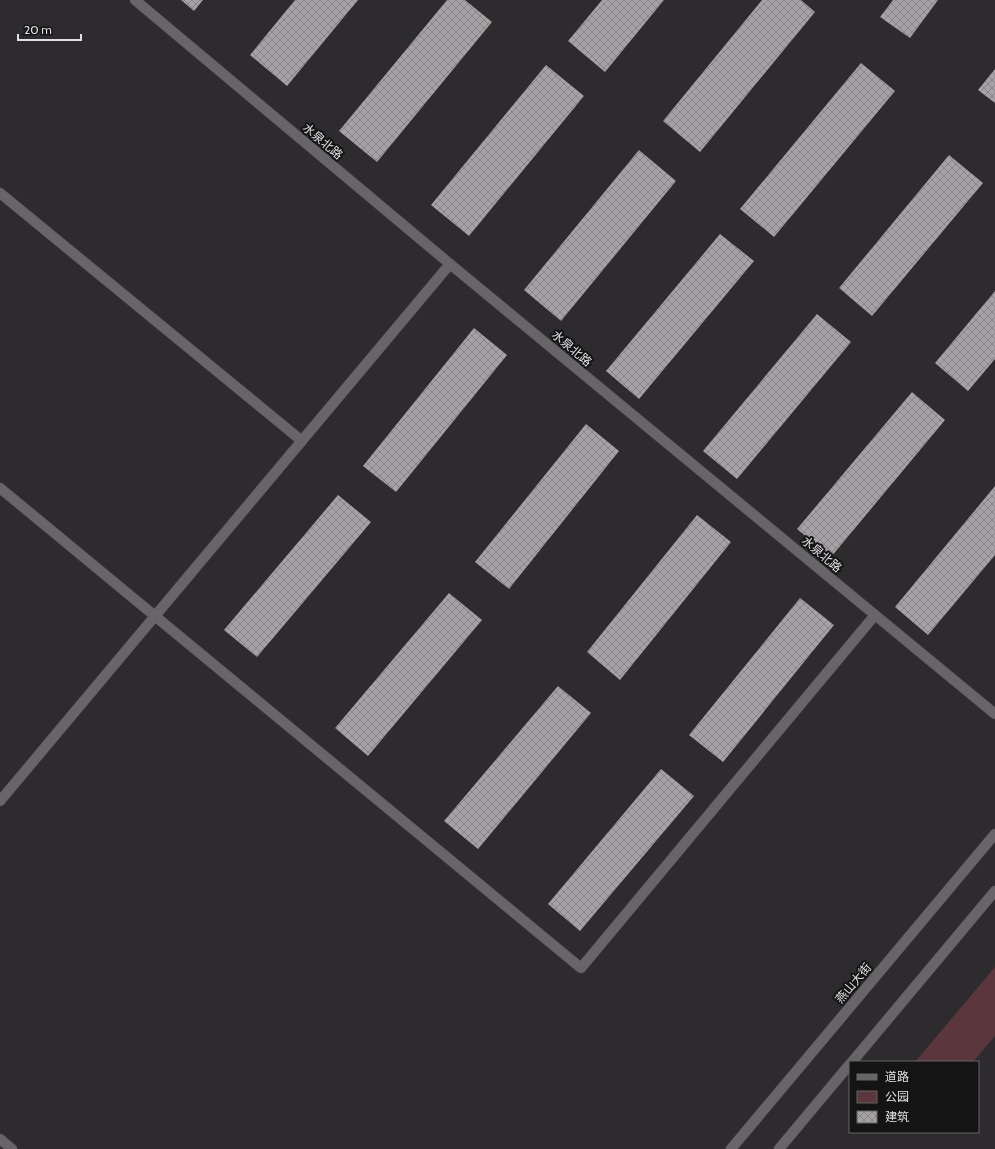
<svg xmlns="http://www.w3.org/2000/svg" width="995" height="1149" viewBox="0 0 995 1149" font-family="Cabin,'Noto Sans SC',sans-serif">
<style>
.park{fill:#5b363d}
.building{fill:url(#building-cross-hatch)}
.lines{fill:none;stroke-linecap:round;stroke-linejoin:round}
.street-casing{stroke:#4b494b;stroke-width:11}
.secondary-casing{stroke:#4b494b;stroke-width:11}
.street{stroke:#676568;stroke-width:10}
.secondary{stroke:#676568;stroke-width:10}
.labels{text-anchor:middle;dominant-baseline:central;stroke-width:4;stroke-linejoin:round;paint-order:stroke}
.street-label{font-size:12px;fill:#e0dfe1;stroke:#151415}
</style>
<defs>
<pattern id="building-cross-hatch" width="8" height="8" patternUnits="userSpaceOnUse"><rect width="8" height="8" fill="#a6a1a4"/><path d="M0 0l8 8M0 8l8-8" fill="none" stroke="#888587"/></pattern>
</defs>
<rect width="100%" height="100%" fill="#2d2b2e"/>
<path class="park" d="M995 967V1036L973 1062H915Z"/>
<path class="building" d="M181 0H203L194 11Z
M295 0H358L287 86 250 55Z
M447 0H465L492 22 377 162 339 131Z
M602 0H664L605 72 568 41Z
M762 0H801L815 12 700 152 663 121Z
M893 0H938L910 38 880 17Z
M861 63 895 91 774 237 740 209Z
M546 65 584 96 469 236 431 205Z
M995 69V103L978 90Z
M639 150 676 181 561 321 524 290Z
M949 155 983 183 872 316 839 288Z
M720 234 754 261 639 399 606 371Z
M995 291V359L968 391 935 363Z
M817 314 851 342 737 479 703 451Z
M474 328 507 355 396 492 363 466Z
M912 392 945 420 831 557 797 529Z
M586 424 619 451 509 589 475 562Z
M995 486V555L928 635 895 607Z
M338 495 371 522 257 657 224 630Z
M697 515 731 542 620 680 587 652Z
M449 593 482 620 368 756 335 728Z
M800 598 834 625 723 762 689 735Z
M558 686 591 713 478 849 444 821Z
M661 769 694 796 580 931 548 904Z"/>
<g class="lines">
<g class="street-casing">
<path id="street" d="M0 193 302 441
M0 488 581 968 875 615
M0 801 450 264
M0 1139 12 1149"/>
</g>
<g class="secondary-casing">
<path id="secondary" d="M135 0 450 264 995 714
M852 1062 995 891
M731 1149 995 834
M779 1149 850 1064"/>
</g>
<use href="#street" class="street"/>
<use href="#secondary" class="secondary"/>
</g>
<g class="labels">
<g class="street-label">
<text transform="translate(323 141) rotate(40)">水泉北路</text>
<text transform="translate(572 348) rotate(40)">水泉北路</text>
<text transform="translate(822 554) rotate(40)">水泉北路</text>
<text transform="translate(853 983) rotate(-50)">燕山大街</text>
</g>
</g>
<rect x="849" y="1061" width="130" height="72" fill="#151415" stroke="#666567"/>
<rect x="857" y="1074" width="20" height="6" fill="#676568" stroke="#666567"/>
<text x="885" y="1081" font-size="12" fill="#e0dfe1">道路</text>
<rect x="857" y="1091" width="20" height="12" fill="#5b363d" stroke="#666567"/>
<text x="885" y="1101" font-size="12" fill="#e0dfe1">公园</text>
<rect x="857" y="1111" width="20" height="12" fill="url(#building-cross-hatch)" stroke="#666567"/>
<text x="885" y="1121" font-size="12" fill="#e0dfe1">建筑</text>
<path d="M18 34v6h63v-6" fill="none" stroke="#e0dfe1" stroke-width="2"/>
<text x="24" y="34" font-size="12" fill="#e0dfe1" stroke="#151415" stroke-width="3" paint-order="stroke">20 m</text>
</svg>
